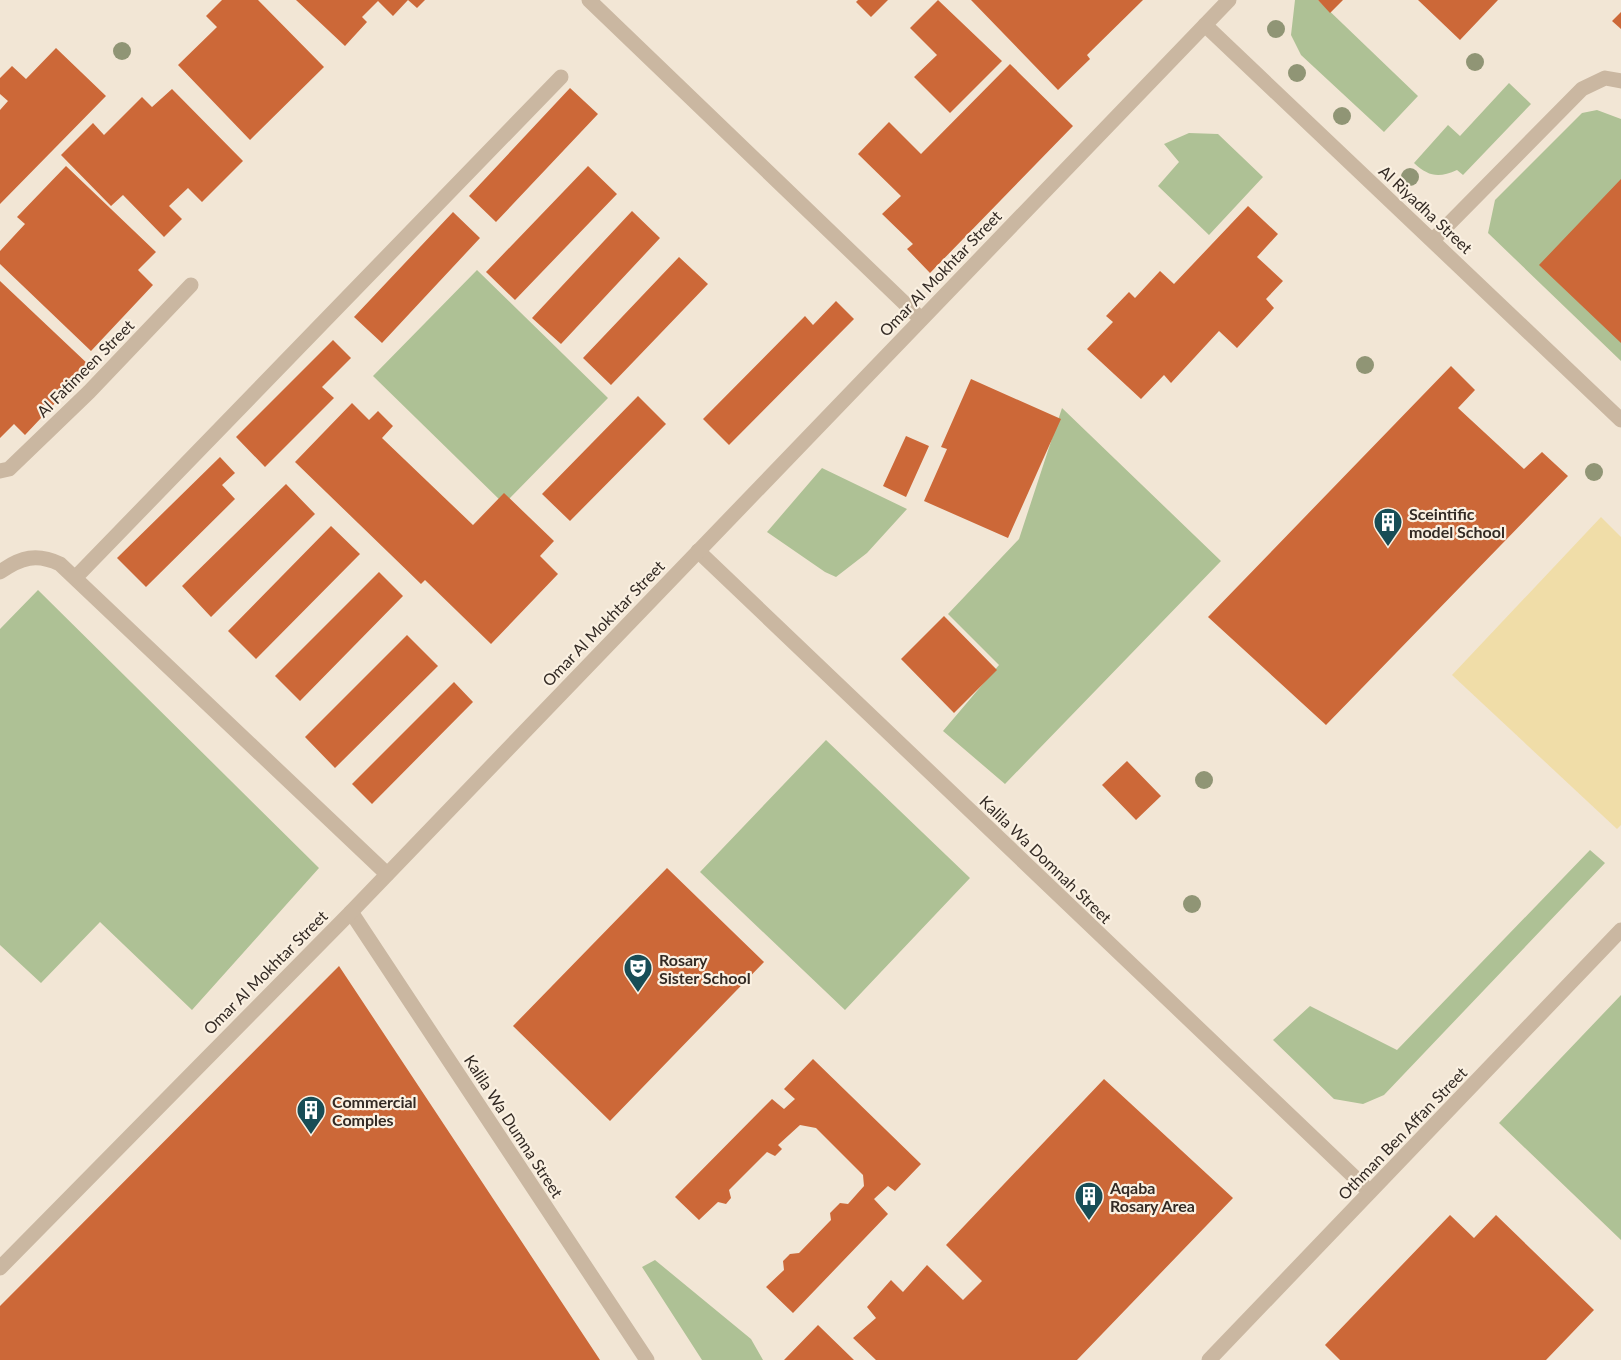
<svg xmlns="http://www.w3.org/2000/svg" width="1621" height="1360" viewBox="0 0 1621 1360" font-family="Lato,sans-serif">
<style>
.green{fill:#aec195}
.sand{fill:#f0dda8}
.building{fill:#cc6838}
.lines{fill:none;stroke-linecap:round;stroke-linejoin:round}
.minor{stroke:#cab7a1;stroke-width:15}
.tertiary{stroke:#cab7a1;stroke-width:15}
.tree{fill:#909575}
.labels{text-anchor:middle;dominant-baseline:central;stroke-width:4.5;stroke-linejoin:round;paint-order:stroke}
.street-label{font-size:16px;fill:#332a24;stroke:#faf0e1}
.poi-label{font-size:16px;font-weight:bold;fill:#332a24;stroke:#faf0e1;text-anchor:start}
</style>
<rect width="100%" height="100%" fill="#f2e6d5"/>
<path class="green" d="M1295 0H1318L1418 96 1384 132 1301 55 1291 35Z
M1509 83 1531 104 1463 175 1457 170C1439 178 1429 177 1414 163L1448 125 1460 136Z
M1597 110 1621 119V361L1488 233 1495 200 1582 113Z
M1189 133 1218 134 1263 177 1209 235 1158 186 1179 162 1164 144Z
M477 270 608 398 504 504 373 376Z
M1062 408 1221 561 1005 784 943 731 999 665 948 614 1019 539Z
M822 468 907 509 867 553 836 577 825 572 767 532Z
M38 590 319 868 192 1010 100 922 41 983 0 945V629Z
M826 740 970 878 845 1010 700 872Z
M1590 850 1605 863 1384 1095 1363 1104 1334 1099 1273 1040 1310 1006 1397 1050Z
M1621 995V1240L1499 1123Z
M655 1260 751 1339 763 1360H702L642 1267Z"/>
<path class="sand" d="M1601 517 1621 537V825L1617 829 1452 675Z"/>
<path class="building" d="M222 0H258L324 67 250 140 178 65 217 27 206 16Z
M296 0H408L393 16 378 1 362 17 367 22 345 46Z
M408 0H425L417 8Z
M858 0H888L871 17 856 2Z
M938 0 1002 61 950 113 914 77 937 55 910 28Z
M971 0H1143L1087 55 1090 59 1058 90Z
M1318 0H1343L1330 13Z
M1418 0H1498L1460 40Z
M1621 12V29L1612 21Z
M56 48 106 96 0 204V110L8 101 0 94V78L12 66 26 79Z
M1010 64 1073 126 930 273 907 249 913 244 882 214 901 196 858 154 889 122 921 154Z
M570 88 598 114 496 222 469 196Z
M172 89 243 161 202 202 188 188 169 206 182 219 164 237 123 195 111 206 61 155 93 123 104 135 142 97 152 107Z
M66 166 156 252 138 270 153 285 91 351 0 264V251L25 224 17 217Z
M588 166 617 194 515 300 486 272Z
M1621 179V343L1539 265Z
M1248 206 1278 234 1257 257 1283 281 1266 299 1274 308 1237 348 1219 331 1171 383 1164 375 1141 399 1087 349 1113 322 1106 316 1129 292 1135 298 1160 271 1174 284Z
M632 211 660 238 561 344 532 318Z
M453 212 480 238 382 343 354 317Z
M679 257 708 284 611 385 583 358Z
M0 281 90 366 25 435 14 424 0 438Z
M836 301 854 319 729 445 703 419 805 316 813 325Z
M333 340 351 358 322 387 334 398 265 467 236 437Z
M1451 366 1475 390 1458 408 1524 469 1542 452 1568 476 1326 725 1208 617Z
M971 379 1061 419 1008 538 924 501 947 449 941 447Z
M638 396 666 424 570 521 542 494Z
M352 403 369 420 378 411 393 426 382 438 473 525 504 493 554 541 540 556 558 574 491 644 425 580 421 584 295 462Z
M906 436 929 446 906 497 883 486Z
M220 457 235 473 222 485 235 499 146 587 117 558Z
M286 484 315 514 211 617 182 586Z
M331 526 360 554 256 659 228 631Z
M379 572 403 596 300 701 275 676Z
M944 616 997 670 954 713 901 659Z
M407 635 438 666 335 768 305 737Z
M454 682 473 702 372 804 352 784Z
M1127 761 1161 796 1136 820 1102 785Z
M667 868 764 962 610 1121 513 1026Z
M339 966 600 1360H0V1306Z
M813 1059 921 1164 895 1191 888 1186 874 1199 888 1214 793 1313 766 1287 784 1270 783 1261 790 1254 799 1253 831 1220 830 1213 840 1203 848 1204 864 1186 863 1175 816 1128 800 1125 778 1145 782 1149 775 1156 767 1152 729 1190 731 1198 726 1204 718 1202 699 1220 675 1197 772 1099 784 1109 795 1099 784 1089Z
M1104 1079 1233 1198 1077 1360H876L853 1338 876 1318 867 1307 891 1280 903 1292 927 1265 963 1300 982 1281 946 1245Z
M1450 1215 1474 1238 1496 1215 1594 1310 1546 1360H1340L1325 1345Z
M818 1325 854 1360H784Z"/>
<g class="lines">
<path class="minor" d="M589 0 921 319
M1205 25 1621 420
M1433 240 1582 89 1605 78 1621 81
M0 471 9 469 89 392 191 285
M698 551 1370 1192
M0 572C21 557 37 553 60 564L387 874
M75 578 561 77
M351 912 647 1360
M1209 1360 1621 930"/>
<path class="tertiary" d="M0 1268 351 912 1229 0"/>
</g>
<g class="tree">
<circle cx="1276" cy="29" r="9"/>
<circle cx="122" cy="51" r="9"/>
<circle cx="1475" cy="62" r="9"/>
<circle cx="1297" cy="73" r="9"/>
<circle cx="1342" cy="116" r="9"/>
<circle cx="1410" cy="177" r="9"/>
<circle cx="1365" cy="365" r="9"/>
<circle cx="1594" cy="472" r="9"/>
<circle cx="1204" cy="780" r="9"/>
<circle cx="1192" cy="904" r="9"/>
</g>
<defs>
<g id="building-pin" transform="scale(1.5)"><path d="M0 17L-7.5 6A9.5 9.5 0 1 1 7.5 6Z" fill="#184d56" stroke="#faf0e1"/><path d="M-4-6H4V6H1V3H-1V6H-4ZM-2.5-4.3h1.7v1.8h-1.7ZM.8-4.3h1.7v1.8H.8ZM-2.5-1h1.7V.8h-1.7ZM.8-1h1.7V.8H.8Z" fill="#fff"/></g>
<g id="theatre-pin" transform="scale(1.5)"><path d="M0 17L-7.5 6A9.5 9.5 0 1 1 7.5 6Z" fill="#184d56" stroke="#faf0e1"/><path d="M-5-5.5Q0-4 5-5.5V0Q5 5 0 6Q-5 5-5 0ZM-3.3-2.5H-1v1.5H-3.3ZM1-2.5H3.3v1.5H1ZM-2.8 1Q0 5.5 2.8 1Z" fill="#fff"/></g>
</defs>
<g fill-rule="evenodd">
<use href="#building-pin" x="1388" y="522"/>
<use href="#theatre-pin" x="638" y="968"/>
<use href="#building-pin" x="311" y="1110"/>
<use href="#building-pin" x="1089" y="1196"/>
</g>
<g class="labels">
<g class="street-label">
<text transform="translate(1426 209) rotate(43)">Al Riyadha Street</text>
<text transform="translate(940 273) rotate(-46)">Omar Al Mokhtar Street</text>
<text transform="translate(85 368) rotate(-45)">Al Fatimeen Street</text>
<text transform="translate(603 623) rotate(-46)">Omar Al Mokhtar Street</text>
<text transform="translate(1046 859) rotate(44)">Kalila Wa Domnah Street</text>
<text transform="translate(265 972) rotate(-45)">Omar Al Mokhtar Street</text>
<text transform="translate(514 1126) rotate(57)">Kalila Wa Dumna Street</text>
<text transform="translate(1402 1133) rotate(-46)">Othman Ben Affan Street</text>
</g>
<g class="poi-label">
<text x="1409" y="513">Sceintific<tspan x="1409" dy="18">model School</tspan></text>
<text x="659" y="959">Rosary<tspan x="659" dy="18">Sister School</tspan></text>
<text x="332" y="1101">Commercial<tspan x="332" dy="18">Comples</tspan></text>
<text x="1110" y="1187">Aqaba<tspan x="1110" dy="18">Rosary Area</tspan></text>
</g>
</g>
</svg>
